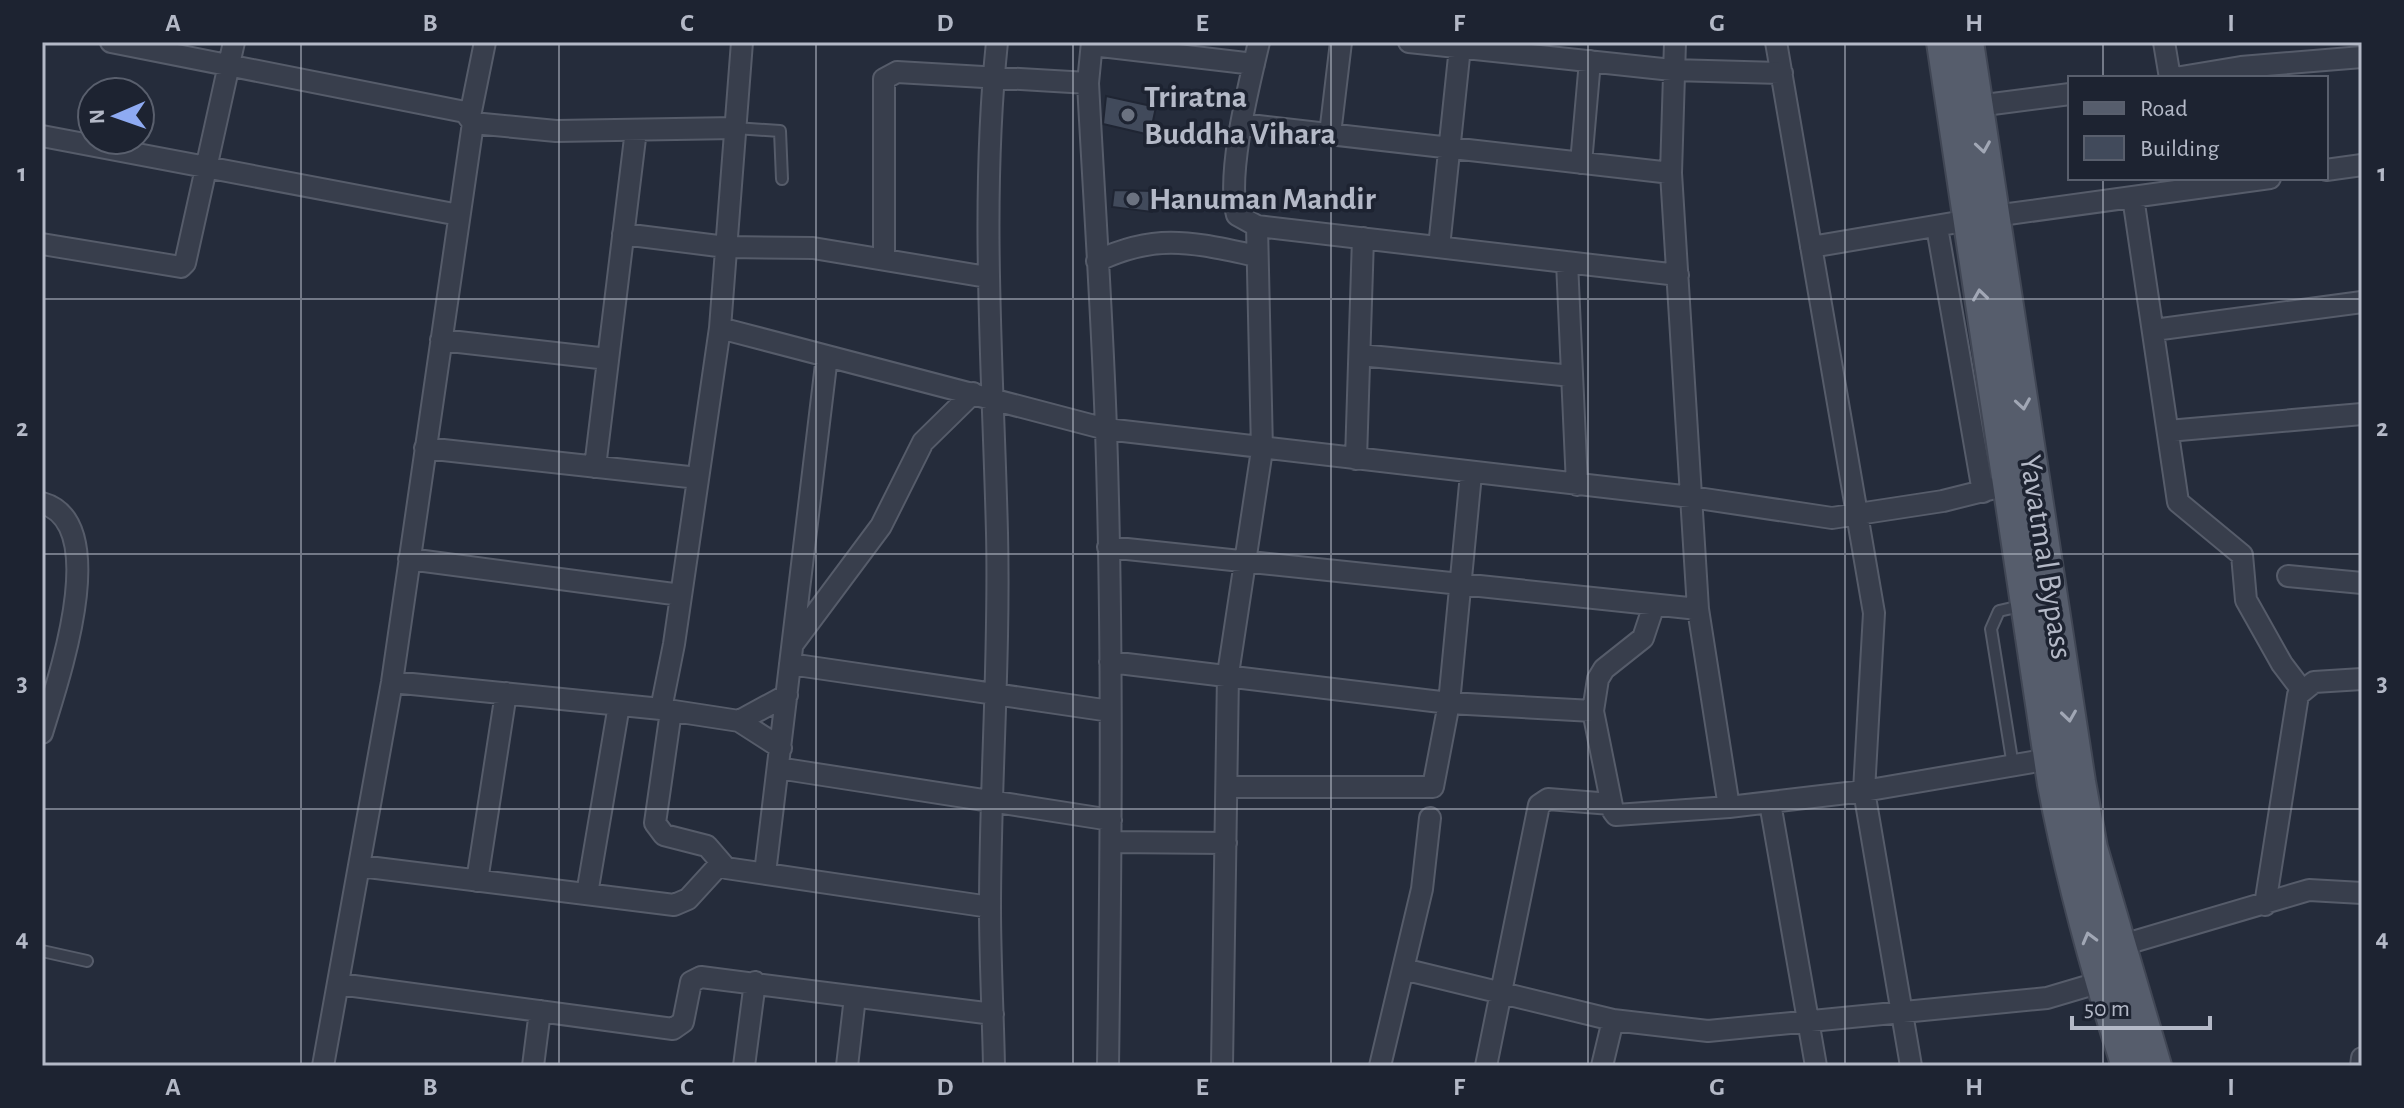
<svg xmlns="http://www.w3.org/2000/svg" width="2404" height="1108" viewBox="0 0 2404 1108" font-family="'Alegreya Sans',sans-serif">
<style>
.building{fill:#414a5b;stroke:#1f2533;stroke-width:2}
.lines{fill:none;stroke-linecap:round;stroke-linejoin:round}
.lane-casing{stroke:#565c6a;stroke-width:14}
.street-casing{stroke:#565c6a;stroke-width:24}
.primary-casing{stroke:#414755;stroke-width:36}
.lane{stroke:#383e4c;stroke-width:10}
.street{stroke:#383e4c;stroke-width:20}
.primary{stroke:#565d6c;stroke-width:32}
.oneway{stroke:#a1a7b5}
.grid{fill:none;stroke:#b4b9c7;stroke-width:2;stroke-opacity:0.55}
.worship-dot{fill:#6b7280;stroke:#1d2331;stroke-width:3}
.labels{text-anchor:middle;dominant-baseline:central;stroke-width:7;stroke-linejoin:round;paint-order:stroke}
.poi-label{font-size:32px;font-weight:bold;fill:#b4b9c7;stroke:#1d2331;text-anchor:start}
.street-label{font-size:32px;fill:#b4b9c7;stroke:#1d2331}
.neatline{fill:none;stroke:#b4b9c7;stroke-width:3}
.grid-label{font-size:26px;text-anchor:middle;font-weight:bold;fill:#b4b9c7}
</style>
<rect width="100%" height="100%" fill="#252c3b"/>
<path class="building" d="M1106 96 1156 107 1150 135 1103 124Z
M1114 190 1154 191 1152 212 1112 207Z"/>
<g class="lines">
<g class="lane-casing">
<path id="lane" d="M735 128 780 131 782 179
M2013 766 1991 629 1999 611 2025 605
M42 951 87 961"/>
</g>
<g class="street-casing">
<path id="street" d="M111 42 465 112 473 123 392 682 323 1066
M1092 42 1088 83C1094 198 1102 313 1106 429 1113 641 1111 854 1108 1066
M1259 42C1249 85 1226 174 1237 215L1257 226 1678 275
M1409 42 1672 70 1782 73
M1675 42 1671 173 1698 609 1729 807
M1776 42 1874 613 1864 791 1911 1066
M2164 42 2170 78
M1092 45 1254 64
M2175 78 2241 67 2362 57
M1977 106 2070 94
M470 116 485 42
M473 123 556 131 735 128
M1241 124 1671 173
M1330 134 1341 42
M42 136 459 215
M1581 163 1590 61
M2326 170 2362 165
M2133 197 2178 502 2242 555 2246 600 2282 664 2301 689
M1937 227 1983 492
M623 234 726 247 813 248 987 277
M42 244 181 267 185 263 234 42
M1439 247 1460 47
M1811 247 1994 216 2270 178
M884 259V79L897 72 1088 83
M1097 261C1158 232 1194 243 1257 256
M1567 262 1577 485
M720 328 1106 429 1691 497 1832 518 1943 501 2019 482
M2154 330 2362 302
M441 340 608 359
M1360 355 1572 376
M2168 431 2362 414
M425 448 698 478
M1356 459 1363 238
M595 467 636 130
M42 503C114 523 56 686 42 733
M1108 547 1698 609
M409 559 681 595
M2288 576 2362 583
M793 644 881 526 923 442 973 393
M1110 662 1449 703 1593 711 1613 811 1616 815 1729 807 1864 791 2050 759
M790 664 1110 711
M392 682 661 709 674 644 720 328 742 42
M661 709 739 721 781 748
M671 711 655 823 664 835 707 846 726 868 990 907
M1593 711 1598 679 1604 669 1643 638 1654 605
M739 721 787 695
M778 768 1111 820
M1227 787H1433L1449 703 1471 474
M1770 803 1816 1066
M1112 842 1226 843
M360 866 674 905 688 899 720 864
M765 873 827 356
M477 881 506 693
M587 894 619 705
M2265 905 2298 695 2314 682 2362 679
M2119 946 2309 890 2362 893
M1403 969 1613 1020 1708 1031 2047 998 2101 982
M339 984 673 1029 683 1022 691 982 701 977 993 1014
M533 1066 540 1011
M744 1066 755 982
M847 1066 855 997
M994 1066C993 1014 990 961 990 908 990 783 1000 658 997 533 993 369 980 206 997 42
M1222 1066 1228 674 1262 450 1257 226
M1380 1066 1422 889 1430 818
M1486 1066 1539 805 1548 799 1611 804
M1602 1066 1613 1020
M2361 1066 2362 1058"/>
</g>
<g class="primary-casing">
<path id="primary" d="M1943 42 2054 784C2072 880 2098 973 2128 1066
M1967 42 2079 782 2091 848 2155 1066"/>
</g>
<use href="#lane" class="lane"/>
<use href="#street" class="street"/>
<use href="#primary" class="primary"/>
</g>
<defs><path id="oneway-chevron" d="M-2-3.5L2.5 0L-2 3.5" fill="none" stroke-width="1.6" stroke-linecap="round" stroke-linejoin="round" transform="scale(2)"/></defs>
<g class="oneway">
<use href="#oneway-chevron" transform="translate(1983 147) rotate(81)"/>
<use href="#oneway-chevron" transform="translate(1980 295) rotate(-98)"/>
<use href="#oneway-chevron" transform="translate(2023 404) rotate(81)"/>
<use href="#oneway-chevron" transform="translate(2069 716) rotate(82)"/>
<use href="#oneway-chevron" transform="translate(2089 938) rotate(-105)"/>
</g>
<path class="grid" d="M301 42V1066M559 42V1066M816 42V1066M1073 42V1066M1331 42V1066M1588 42V1066M1845 42V1066M2103 42V78M2103 178V1066M42 299H2362M42 554H2362M42 809H2362"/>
<g class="worship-dot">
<circle cx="1128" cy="115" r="8"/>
<circle cx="1133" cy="199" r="8"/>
</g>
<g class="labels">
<g class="poi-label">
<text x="1144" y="97">Triratna<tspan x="1144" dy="37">Buddha Vihara</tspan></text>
<text x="1149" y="199">Hanuman Mandir</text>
</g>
<g class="street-label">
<text transform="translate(2046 557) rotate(81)">Yavatmal Bypass</text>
</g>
</g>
<rect width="2404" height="1108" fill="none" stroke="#1d2331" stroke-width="88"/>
<rect x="2068" y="76" width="260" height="104" fill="#1d2331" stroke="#595f6d" stroke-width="2"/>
<rect x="2084" y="102" width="40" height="12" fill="#565d6c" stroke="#595f6d" stroke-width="2"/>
<text x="2140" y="116" font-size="24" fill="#b4b9c7">Road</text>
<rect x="2084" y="136" width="40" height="24" fill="#414a5b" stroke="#595f6d" stroke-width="2"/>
<text x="2140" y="156" font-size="24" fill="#b4b9c7">Building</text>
<g transform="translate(116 116) rotate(268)"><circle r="38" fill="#1d2331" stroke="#595f6d" stroke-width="2"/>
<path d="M0-6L14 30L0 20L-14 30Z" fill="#8eaaf2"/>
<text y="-12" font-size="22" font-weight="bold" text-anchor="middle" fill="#b4b9c7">N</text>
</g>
<path d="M2072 1016v12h138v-12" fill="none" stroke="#b4b9c7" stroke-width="4"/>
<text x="2084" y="1016" font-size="24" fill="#b4b9c7" stroke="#1d2331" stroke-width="6" paint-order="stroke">50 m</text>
<rect x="44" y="44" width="2316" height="1020" class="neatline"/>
<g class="grid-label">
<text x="173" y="31">A</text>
<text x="430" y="31">B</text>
<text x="687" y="31">C</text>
<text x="945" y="31">D</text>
<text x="1202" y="31">E</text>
<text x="1459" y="31">F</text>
<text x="1717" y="31">G</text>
<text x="1974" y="31">H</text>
<text x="2231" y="31">I</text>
<text x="22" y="181">1</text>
<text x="2382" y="181">1</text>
<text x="22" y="436">2</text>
<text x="2382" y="436">2</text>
<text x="22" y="691">3</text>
<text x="2382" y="691">3</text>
<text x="22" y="946">4</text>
<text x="2382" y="946">4</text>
<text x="173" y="1095">A</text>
<text x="430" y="1095">B</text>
<text x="687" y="1095">C</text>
<text x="945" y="1095">D</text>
<text x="1202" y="1095">E</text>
<text x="1459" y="1095">F</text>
<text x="1717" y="1095">G</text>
<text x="1974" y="1095">H</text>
<text x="2231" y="1095">I</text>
</g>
</svg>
